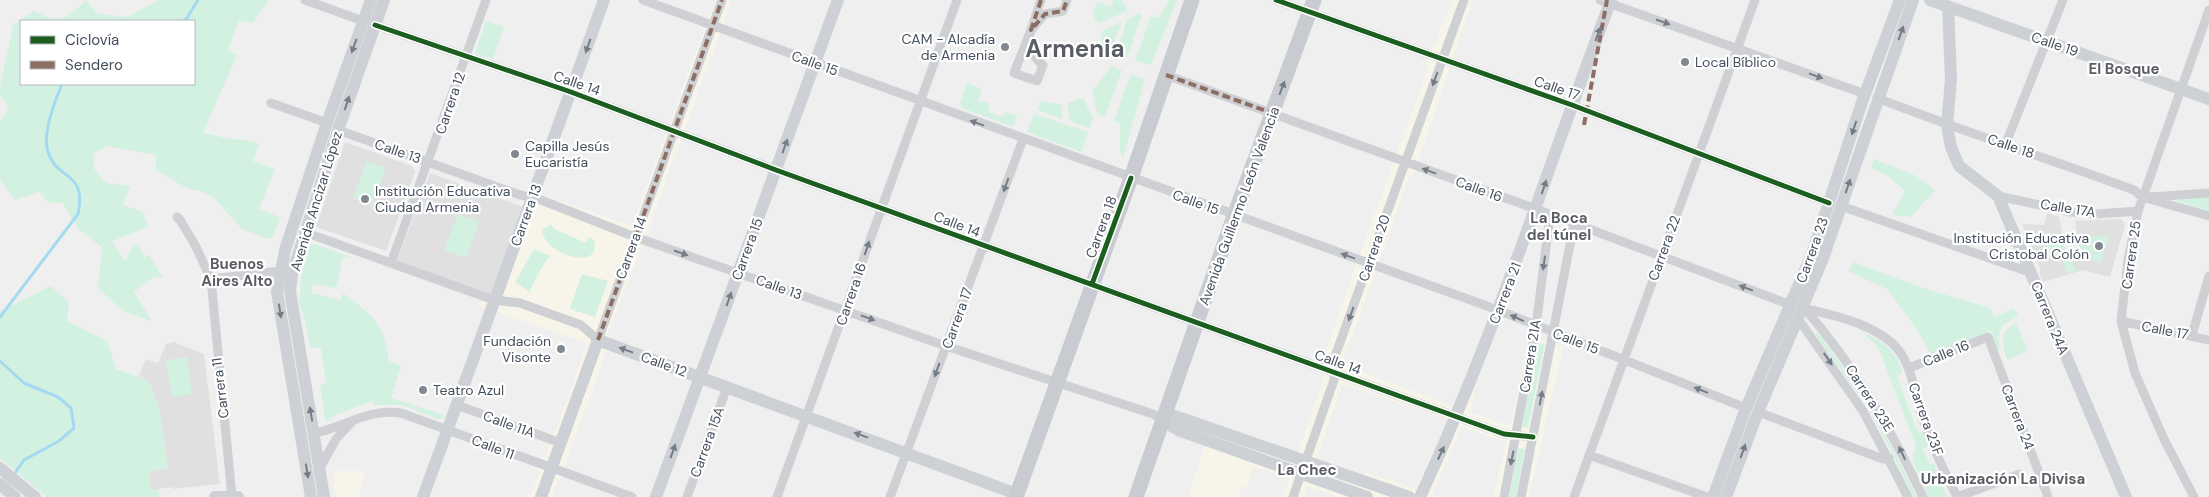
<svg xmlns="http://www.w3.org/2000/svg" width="2209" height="497" viewBox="0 0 2209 497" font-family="'DM Sans',sans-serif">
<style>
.commercial{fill:#f7f4ea;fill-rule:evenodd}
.education{fill:#e1e0e1}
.green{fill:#d2f1e1;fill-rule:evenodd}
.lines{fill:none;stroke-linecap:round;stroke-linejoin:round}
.stream{stroke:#a4daf1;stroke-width:3}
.street{stroke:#ced0d4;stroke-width:9}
.secondary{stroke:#cdd0d5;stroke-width:12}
.primary{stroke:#c8cbd0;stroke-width:15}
.quiet{stroke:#8d6e63;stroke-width:4;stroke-dasharray:8 4;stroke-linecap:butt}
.cycleway-casing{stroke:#fff;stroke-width:8}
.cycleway{stroke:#1b5e20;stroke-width:5}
.oneway{fill:#757d87}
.oneway2{fill:#737b85}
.poi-dot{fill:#818890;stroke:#fff;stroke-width:2}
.labels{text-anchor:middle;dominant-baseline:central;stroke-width:4.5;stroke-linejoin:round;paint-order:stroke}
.poi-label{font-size:14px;fill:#45505d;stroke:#fff;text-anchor:start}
.street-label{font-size:14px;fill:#45505d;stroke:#fff}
.neighbourhood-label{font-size:15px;font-weight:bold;fill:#5a5e64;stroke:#fff}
.town-label{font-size:24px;font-weight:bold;fill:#5a5e64;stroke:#fff}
</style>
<rect width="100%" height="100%" fill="#f0efef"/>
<path class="commercial" d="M715 0H732L642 247 607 336 611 338 560 480H558L552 497H525L526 493 531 495 540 471 537 470 541 458 546 456 551 433H555L587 343 479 306 484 297 491 295 528 190 632 226Z
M1453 0H1473L1413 175 1409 177 1374 278 1341 364 1455 407 1463 388 1476 394 1470 412 1507 425 1511 423 1529 336 1563 347 1529 497H1494L1506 442 1465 428 1461 430 1432 494 1439 497H1338L1308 487 1304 497H1283L1290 477 1254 467 1247 488 1242 486 1238 497H1188L1205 446 1297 454 1325 374 1319 371 1355 267 1428 69 1425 61 1432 47 1437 43 1439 31ZM1343 384 1448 420 1416 489 1365 472 1363 476 1321 461 1317 457Z
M333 471H366L358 497H335Z"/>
<path class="education" d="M345 142 412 166 415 172 386 251 316 227Z
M430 173 523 207 491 295 397 261Z
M2047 213 2059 217 2066 256 2080 253 2075 221 2121 219 2125 225 2110 277 2083 270 2043 282 2039 272 2041 271 2022 224 2044 225Z
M174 342 204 354 220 484 173 489 172 487 152 490 149 483 150 471 168 468 159 408 148 380 139 376 146 359 158 363 166 344Z"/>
<path class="green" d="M86 0 98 14 128 17 159 0H269L253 23 239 20 228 50 237 55 203 133C212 134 221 138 231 139 241 140 249 140 259 144L253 161 275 169 259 209 280 217 273 237 267 239 242 229 213 197 200 191 186 188 156 170V155L107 146 93 154 94 169 106 183 130 186 123 205 143 212 148 227 112 241 125 262 132 248 138 244 144 257 149 255 163 278 153 277 134 292 152 321 123 311 98 288 102 247 78 229 63 203H49L39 192 15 200 0 180V121L9 107 0 96V87L13 25 34 11C60 24 65 21 86 0ZM21 21H194V84H21Z
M1114 0 1123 1 1127 11 1100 23 1097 22 1093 14 1097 2 1111 7Z
M1169 0H1177L1151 65 1135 61 1151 16 1158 18Z
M1140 13 1141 16 1127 58 1116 53 1127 20Z
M486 21 504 27 493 59 475 53Z
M1122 22 1110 52 1101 48 1102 31Z
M1112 66 1122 70 1105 117 1098 115 1092 91Z
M1131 74 1145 79 1123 158 1120 152V124L1114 120Z
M967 83 982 89 978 100 990 104 988 112 1003 117 1005 112 1017 116 1013 127 962 108 960 104Z
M1083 98 1093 118 1090 128C1071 122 1068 124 1068 103Z
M1041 101 1062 105V119L1037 110Z
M1034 114 1088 132 1081 152 1027 132Z
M1874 159 1914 175 1935 190 1911 217 1892 215 1905 191 1887 175 1871 168Z
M367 161 386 168 372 204 353 198Z
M2209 197V211L2176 201 2177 200Z
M458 214 479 222 466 258 444 250Z
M551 224 554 229 586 243 589 237 593 239C606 272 544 256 542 230Z
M2109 236 2101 263 2080 257 2071 259 2076 271 2067 273 2060 254 2051 257 2043 237 2063 239 2066 256 2080 253 2078 237Z
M311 243 354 258 343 257 336 288 313 284 311 293 341 300 343 293C374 317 383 321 389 361L401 366 391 398 444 415 443 418 438 419 402 405H372L375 400 338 414 326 422 320 385 326 383 321 347 311 348 304 317 299 303 302 273Z
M534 249 550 256 542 267 529 292 515 282Z
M1853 262 1923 288 1990 308 1994 317 2013 309 2019 315 2002 326 1998 337 2000 350H1998L1991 331 1931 354 1916 328 1887 289 1848 271Z
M582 274 608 281 595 317 570 309Z
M51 286 69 303 67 321 107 341 116 369 148 380 159 408 168 468 150 472 149 483 152 490 158 489 160 497H47L0 458V311Z
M2016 323 2027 349 2026 352 2007 360C2002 343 1998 332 2016 323Z
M1818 332 1872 408 1917 497H1914L1870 410 1815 334Z
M1863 333C1878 337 1901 355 1902 372L1897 377 1917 430 1923 434 1928 446 1923 449 1930 465 1934 463 1947 497H1929L1912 459 1916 446 1878 347Z
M1538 343 1545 344 1528 428 1522 427Z
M187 357 192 394 172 397 166 360Z
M1518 448 1525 449 1516 497H1509Z"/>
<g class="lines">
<path class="stream" d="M183 21 187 18 198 0
M0 317 78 214C87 170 58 182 48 152 42 132 55 102 62 84
M0 361 24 383 58 397 71 408 74 428 59 441 24 460 13 476"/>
<path class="street" d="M305 0 363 21
M643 0 1498 310 1746 408
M1041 0 1031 30 1045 14 1063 11 1067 0
M1276 0 1572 105 1829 203
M1600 0 1865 94
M375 25 571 92 776 170 1504 434 1533 437
M1031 30C1027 44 1031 56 1043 65L1037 81 1014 73Z
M1166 75 1536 209 1791 305
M1877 98C1962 131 2049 159 2134 190L2142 197 2209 216
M271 103 327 123
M338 130 520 195 536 198 635 237 946 346 1153 414 1164 421
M2006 143 2063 0
M1998 196 2071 212 2097 214 2138 211
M2150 197 2209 193
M1841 206 2032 273
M177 217 180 220 194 243 211 279 232 497
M304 232 494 300 520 303 581 325 598 340 722 0
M391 263 486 0
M211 279 280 271
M1804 308C1834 316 1868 322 1892 343 1913 362 1914 394 1923 420 1932 446 1945 473 1957 497
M1804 308C1855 366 1890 428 1923 497
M1799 320 1863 411 1908 497
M2121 321 2209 340
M2192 335 2209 276
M1909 368 1988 337 2048 497
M457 405 561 443
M1758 412 1883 459 1889 458
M315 433C346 427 367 408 401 413L632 497
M1589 455 1707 497
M320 468 336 439 351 423
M687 497 727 387
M777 497 957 0
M890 497 1023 139
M1293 497 1334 380V359L1464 0
M1504 497 1536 327 1550 215
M1521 497 1574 224
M1574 497 1755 0
M1957 497 2020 474
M2194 497 2164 439 2135 373 2121 321 2128 260 2138 211 2209 10"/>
<path class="secondary" d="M1930 0 2209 99
M1948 7 1951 79 1947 125 1951 147 1959 166 1998 196 2126 497
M1166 413 1409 497
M1164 421 1178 430 1367 497
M0 468 35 497
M0 484 15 497
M215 497H238
M311 497 277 292 285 250 327 123 371 0
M324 497 290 291 292 274 338 130 384 0
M423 497 604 0
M541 497 598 340 1017 494
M656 497 838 0
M1420 497C1495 336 1548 166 1611 0
M1713 497 1746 408 1812 254 1862 102 1900 0
M1726 497 1758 412 1822 261 1913 0"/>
<path class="primary" d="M1016 497 1131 178 1192 0
M1136 497 1234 216 1314 0"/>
<path class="quiet" d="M1041 0 1031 30 1045 14 1063 11 1067 0
M1166 75 1272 113
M1584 125 1607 0
M598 340 722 0"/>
<g class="cycleway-casing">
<path id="cycleway" d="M1276 0 1572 105 1829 203
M375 25 571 92 776 170 1504 434 1533 437
M1092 284 1131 178"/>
</g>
<use href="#cycleway" class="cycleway"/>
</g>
<defs><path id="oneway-solid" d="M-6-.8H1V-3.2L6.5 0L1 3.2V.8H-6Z" transform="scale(1.25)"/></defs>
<g class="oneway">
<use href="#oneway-solid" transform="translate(1663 22) rotate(19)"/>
<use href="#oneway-solid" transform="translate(1901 33) rotate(-70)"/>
<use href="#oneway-solid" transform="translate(1598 34) rotate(-70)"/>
<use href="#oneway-solid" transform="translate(354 46) rotate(110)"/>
<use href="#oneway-solid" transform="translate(588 46) rotate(110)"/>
<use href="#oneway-solid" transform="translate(1816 76) rotate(20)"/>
<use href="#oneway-solid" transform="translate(1435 79) rotate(110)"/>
<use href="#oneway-solid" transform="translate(347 103) rotate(-71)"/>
<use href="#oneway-solid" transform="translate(977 123) rotate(-160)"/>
<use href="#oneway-solid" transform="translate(1854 128) rotate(108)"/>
<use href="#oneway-solid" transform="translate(785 146) rotate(-70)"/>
<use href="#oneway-solid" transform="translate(1429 171) rotate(-160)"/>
<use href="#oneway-solid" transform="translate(1006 185) rotate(110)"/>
<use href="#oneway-solid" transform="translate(1848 186) rotate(-71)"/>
<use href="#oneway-solid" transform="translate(1544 187) rotate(-71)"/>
<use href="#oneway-solid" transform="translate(867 248) rotate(-71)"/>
<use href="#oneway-solid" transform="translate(681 253) rotate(19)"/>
<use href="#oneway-solid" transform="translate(1348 256) rotate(-160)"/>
<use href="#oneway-solid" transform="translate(1544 263) rotate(98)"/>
<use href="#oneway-solid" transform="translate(1746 288) rotate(-159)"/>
<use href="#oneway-solid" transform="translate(729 299) rotate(-70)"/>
<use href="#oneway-solid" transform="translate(280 311) rotate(81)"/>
<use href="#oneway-solid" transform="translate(1351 314) rotate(110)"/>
<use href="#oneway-solid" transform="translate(868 318) rotate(20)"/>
<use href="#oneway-solid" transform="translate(1517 318) rotate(-156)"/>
<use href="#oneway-solid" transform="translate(626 350) rotate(-160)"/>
<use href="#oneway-solid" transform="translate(1828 359) rotate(55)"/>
<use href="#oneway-solid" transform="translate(937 370) rotate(110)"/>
<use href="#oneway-solid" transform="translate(1701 390) rotate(-158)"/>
<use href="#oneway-solid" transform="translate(1541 398) rotate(-79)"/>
<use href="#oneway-solid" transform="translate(311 414) rotate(-100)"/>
<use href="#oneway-solid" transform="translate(861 435) rotate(-160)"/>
<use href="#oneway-solid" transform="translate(673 451) rotate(-70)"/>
<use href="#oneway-solid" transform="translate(1743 451) rotate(-70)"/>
<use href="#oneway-solid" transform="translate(1441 453) rotate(-65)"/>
<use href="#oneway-solid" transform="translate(1902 453) rotate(-115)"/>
<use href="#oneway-solid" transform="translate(1512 458) rotate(102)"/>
<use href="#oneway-solid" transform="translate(307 471) rotate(81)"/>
</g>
<use class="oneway2" href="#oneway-solid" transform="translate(1282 88) rotate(-69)"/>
<g class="poi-dot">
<circle cx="1005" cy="47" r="5"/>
<circle cx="1685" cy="62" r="5"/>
<circle cx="515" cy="154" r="5"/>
<circle cx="365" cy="199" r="5"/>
<circle cx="2099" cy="246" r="5"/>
<circle cx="561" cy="349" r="5"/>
<circle cx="423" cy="390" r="5"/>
</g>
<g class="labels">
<g class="poi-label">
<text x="995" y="39" text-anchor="end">CAM - Alcadía<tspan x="995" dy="16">de Armenia</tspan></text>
<text x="1695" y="62">Local Bíblico</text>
<text x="525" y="146">Capilla Jesús<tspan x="525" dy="16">Eucaristía</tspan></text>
<text x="375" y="191">Institución Educativa<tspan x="375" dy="16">Ciudad Armenia</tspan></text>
<text x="2089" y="238" text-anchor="end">Institución Educativa<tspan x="2089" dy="16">Cristobal Colón</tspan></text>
<text x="551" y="341" text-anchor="end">Fundación<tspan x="551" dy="16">Visonte</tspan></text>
<text x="433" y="390">Teatro Azul</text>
</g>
<g class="street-label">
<text transform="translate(2055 44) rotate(19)">Calle 19</text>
<text transform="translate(815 63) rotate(20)">Calle 15</text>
<text transform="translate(577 83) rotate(19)">Calle 14</text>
<text transform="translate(1557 88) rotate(19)">Calle 17</text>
<text transform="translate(450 103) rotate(-71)">Carrera 12</text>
<text transform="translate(2011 146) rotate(19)">Calle 18</text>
<text transform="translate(398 151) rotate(19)">Calle 13</text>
<text transform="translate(1479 189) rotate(20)">Calle 16</text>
<text transform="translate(316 201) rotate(-73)">Avenida Ancizar López</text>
<text transform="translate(1196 202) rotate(20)">Calle 15</text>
<text transform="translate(1239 206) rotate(-70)">Avenida Guillermo León Valencia</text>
<text transform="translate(2068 208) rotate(9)">Calle 17A</text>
<text transform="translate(526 215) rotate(-70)">Carrera 13</text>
<text transform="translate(957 224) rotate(21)">Calle 14</text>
<text transform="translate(1101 227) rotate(-70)">Carrera 18</text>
<text transform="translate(631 248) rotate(-70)">Carrera 14</text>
<text transform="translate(1374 248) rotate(-71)">Carrera 20</text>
<text transform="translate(1664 248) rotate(-70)">Carrera 22</text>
<text transform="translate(747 249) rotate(-70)">Carrera 15</text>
<text transform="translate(1812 250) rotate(-70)">Carrera 23</text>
<text transform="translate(2131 255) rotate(-82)">Carrera 25</text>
<text transform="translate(779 287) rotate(20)">Calle 13</text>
<text transform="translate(1505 293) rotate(-69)">Carrera 21</text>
<text transform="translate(851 294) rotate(-71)">Carrera 16</text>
<text transform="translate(957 318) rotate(-70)">Carrera 17</text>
<text transform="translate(2050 318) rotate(68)">Carrera 24A</text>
<text transform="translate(2165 330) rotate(11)">Calle 17</text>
<text transform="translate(1576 341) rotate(21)">Calle 15</text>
<text transform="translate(1946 353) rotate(-22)">Calle 16</text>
<text transform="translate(1530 356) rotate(-81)">Carrera 21A</text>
<text transform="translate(1338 362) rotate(20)">Calle 14</text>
<text transform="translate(664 364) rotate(20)">Calle 12</text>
<text transform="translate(220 388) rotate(-97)">Carrera 11</text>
<text transform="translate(1870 398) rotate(57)">Carrera 23E</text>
<text transform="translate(2018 417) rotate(69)">Carrera 24</text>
<text transform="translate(1926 419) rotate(70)">Carrera 23F</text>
<text transform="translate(509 424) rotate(20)">Calle 11A</text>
<text transform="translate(707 442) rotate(-70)">Carrera 15A</text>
<text transform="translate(493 447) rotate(21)">Calle 11</text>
</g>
<g class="neighbourhood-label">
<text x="2124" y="69">El Bosque</text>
<text x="1559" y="218">La Boca<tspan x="1559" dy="17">del túnel</tspan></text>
<text x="237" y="264">Buenos<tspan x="237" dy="17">Aires Alto</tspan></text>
<text x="1307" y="470">La Chec</text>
<text x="2003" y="479">Urbanización La Divisa</text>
</g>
<g class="town-label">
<text x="1075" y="48">Armenia</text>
</g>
</g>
<rect x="20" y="20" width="175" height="65" fill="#ffffff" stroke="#b5b9be"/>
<rect x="30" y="36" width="25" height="8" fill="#1b5e20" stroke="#b5b9be"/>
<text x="65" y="45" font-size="15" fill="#45505d">Ciclovía</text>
<rect x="30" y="61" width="25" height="8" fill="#8d6e63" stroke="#b5b9be"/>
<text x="65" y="70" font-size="15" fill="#45505d">Sendero</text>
</svg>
